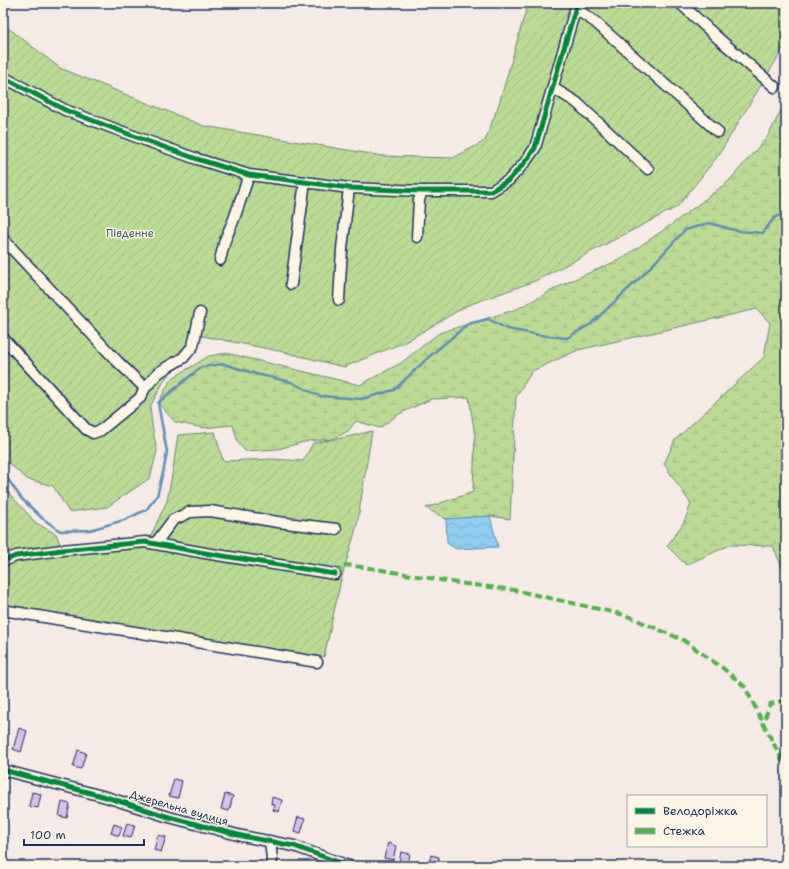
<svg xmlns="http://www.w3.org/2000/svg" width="789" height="869" viewBox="0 0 789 869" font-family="'Shantell Sans',sans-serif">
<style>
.wetland{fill:url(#wetland-marsh);stroke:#6b857a}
.garden{fill:url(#garden-furrows);stroke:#6b857a}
.water{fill:url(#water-waves);stroke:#608eb5}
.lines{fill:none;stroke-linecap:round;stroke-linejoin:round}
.stream{stroke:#608eb5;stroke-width:2.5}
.building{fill:#dabeec;stroke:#1b2f5e}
.minor-casing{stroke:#1b2f5e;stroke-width:13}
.minor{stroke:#fcf5e5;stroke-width:10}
.quiet{stroke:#55b248;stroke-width:4;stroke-dasharray:8 4;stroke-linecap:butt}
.cycleway-casing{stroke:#fcf5e5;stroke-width:8}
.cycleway{stroke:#00873e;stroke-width:5}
.labels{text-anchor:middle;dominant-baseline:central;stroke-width:3;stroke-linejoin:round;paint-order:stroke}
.park-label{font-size:11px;fill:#435a6c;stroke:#fcf5e5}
.street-label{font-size:11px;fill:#1b2f5e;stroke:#fcf5e5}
</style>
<defs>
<pattern id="wetland-marsh" width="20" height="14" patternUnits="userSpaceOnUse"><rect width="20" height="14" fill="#bbdb95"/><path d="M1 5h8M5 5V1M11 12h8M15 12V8" fill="none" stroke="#a0bc83"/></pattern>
<pattern id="garden-furrows" width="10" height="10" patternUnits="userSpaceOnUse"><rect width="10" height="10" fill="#bbdb95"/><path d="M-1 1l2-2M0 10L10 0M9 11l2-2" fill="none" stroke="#a0bc83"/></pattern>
<pattern id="water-waves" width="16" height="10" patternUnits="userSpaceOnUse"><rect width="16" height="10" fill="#8ecdef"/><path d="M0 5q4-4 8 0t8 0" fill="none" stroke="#7ab0cf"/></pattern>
</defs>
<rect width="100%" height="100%" fill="#f5eae6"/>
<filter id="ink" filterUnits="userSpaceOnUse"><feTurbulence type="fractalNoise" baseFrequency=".025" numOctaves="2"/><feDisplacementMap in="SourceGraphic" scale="8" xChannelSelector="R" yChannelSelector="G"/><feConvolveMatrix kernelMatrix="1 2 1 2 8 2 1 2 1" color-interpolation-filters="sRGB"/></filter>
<g filter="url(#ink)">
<path class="wetland" d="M786 101V577L773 546 730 545 686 565 667 546 684 522 691 504 664 464 675 440 764 357 770 323 757 309 578 350 532 371 516 397 510 519 490 516 446 519 426 508 473 492 475 436 469 397 431 399 397 415 380 428 356 421 348 431 333 439 308 441 278 449 245 451 238 443 233 425 203 428 175 422 158 403 171 379 209 356 226 353 360 385 401 363 439 333 517 309 566 283 621 259 671 225 729 181 768 136Z"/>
<path class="garden" d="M528 3H786V44L718 156 677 207 535 281 466 306 405 342 344 367 284 352 203 336 165 379 150 407 152 425 157 451 150 478 107 507 69 512 53 486 27 479 3 458V24L60 68 204 126 383 156 453 158 485 141 499 104Z
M372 431 357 525 341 580 324 657 3 607V566L22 558 114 548H145L167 501 172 475 178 435 215 432 223 461 273 459 303 461 313 443 347 437Z
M3 486 6 490 36 523 56 534 61 546 3 558Z"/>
<path class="water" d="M490 516 498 547 456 549 447 543 446 519Z"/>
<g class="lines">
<path class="stream" d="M3 472 21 498 42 518 60 531 90 530 124 520 146 510 157 496 164 468 167 452 158 403 201 367 224 364 256 374 291 382 319 396 362 399 394 390 431 355 468 324 488 319 507 329 539 335 567 338 591 324 644 274 685 230 709 223 738 231 763 233 774 218 786 212"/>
</g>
<path class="building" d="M19 728 27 731 21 752 13 749Z
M78 750 86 753 81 769 73 767Z
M174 779 182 781 178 798 169 796Z
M32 792 41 794 38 808 29 806Z
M225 794 233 796 229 811 221 809Z
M272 797 282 800 279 812 273 810 275 805 271 804Z
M62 802 70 804 67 818 59 816Z
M298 817 305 819 301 833 294 831Z
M127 823 135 825 131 838 123 836Z
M114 824 122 827 119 836 111 833Z
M158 835 166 837 161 852 154 850Z
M388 843 396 846 393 860 384 858Z
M401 852 410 854 408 864 399 862Z
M431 855 439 857 437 866H428Z"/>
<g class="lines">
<g class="minor-casing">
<path id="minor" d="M680 3 719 39 775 87
M576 9 595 22 718 132
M3 77 65 110 139 138 197 159 249 175 305 182 349 188 422 191H491L509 180 526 161 535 148 577 3
M553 88 576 102 648 169
M417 237 419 200 422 191
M3 239 117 361 145 388
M220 260 225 240 234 219 249 175
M291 284 305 182
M339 300 342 249 349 188
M3 338 86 429 93 433 101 430 140 398 145 388 158 373 169 366 183 358 193 346 200 313
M155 544 173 520 190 512 210 511 278 522 336 529
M3 561 16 556 62 550 145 542 205 553 335 574
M3 610 26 614 317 662
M3 770 106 797 169 817 242 836 294 846 349 866
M270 841 272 859 271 866"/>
</g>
<use href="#minor" class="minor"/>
<path class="quiet" d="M335 574 345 565 370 568 458 583 514 590 625 615 683 640 724 669 745 687 763 723
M786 700 770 704 763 723 782 760 786 765"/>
<g class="cycleway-casing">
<path id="cycleway" d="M3 77 65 110 139 138 197 159 249 175 305 182 349 188 422 191H491L509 180 526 161 535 148 577 3
M3 561 16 556 62 550 145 542 205 553 335 574
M3 770 106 797 169 817 242 836 294 846 349 866"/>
</g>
<use href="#cycleway" class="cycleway"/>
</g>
</g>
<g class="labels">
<g class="park-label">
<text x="130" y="233">Південне</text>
</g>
<g class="street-label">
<text transform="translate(179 808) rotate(16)">Джерельна вулиця</text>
</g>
</g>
<rect width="789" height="869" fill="none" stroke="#fcf5e5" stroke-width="16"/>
<rect x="8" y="8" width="773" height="853" fill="none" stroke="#1b2f5e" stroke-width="1.5" filter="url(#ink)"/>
<rect x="627" y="795" width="140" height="52" fill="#fcf5e5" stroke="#a2a6af"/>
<rect x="635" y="808" width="20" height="6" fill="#00873e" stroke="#a2a6af"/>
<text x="663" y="815" font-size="12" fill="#1b2f5e">Велодоріжка</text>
<rect x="635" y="828" width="20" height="6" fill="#55b248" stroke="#a2a6af"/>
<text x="663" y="835" font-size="12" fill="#1b2f5e">Стежка</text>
<path d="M24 839v6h120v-6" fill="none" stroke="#1b2f5e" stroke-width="2"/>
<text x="30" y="839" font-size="12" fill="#1b2f5e" stroke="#fcf5e5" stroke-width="3" paint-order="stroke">100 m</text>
</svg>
